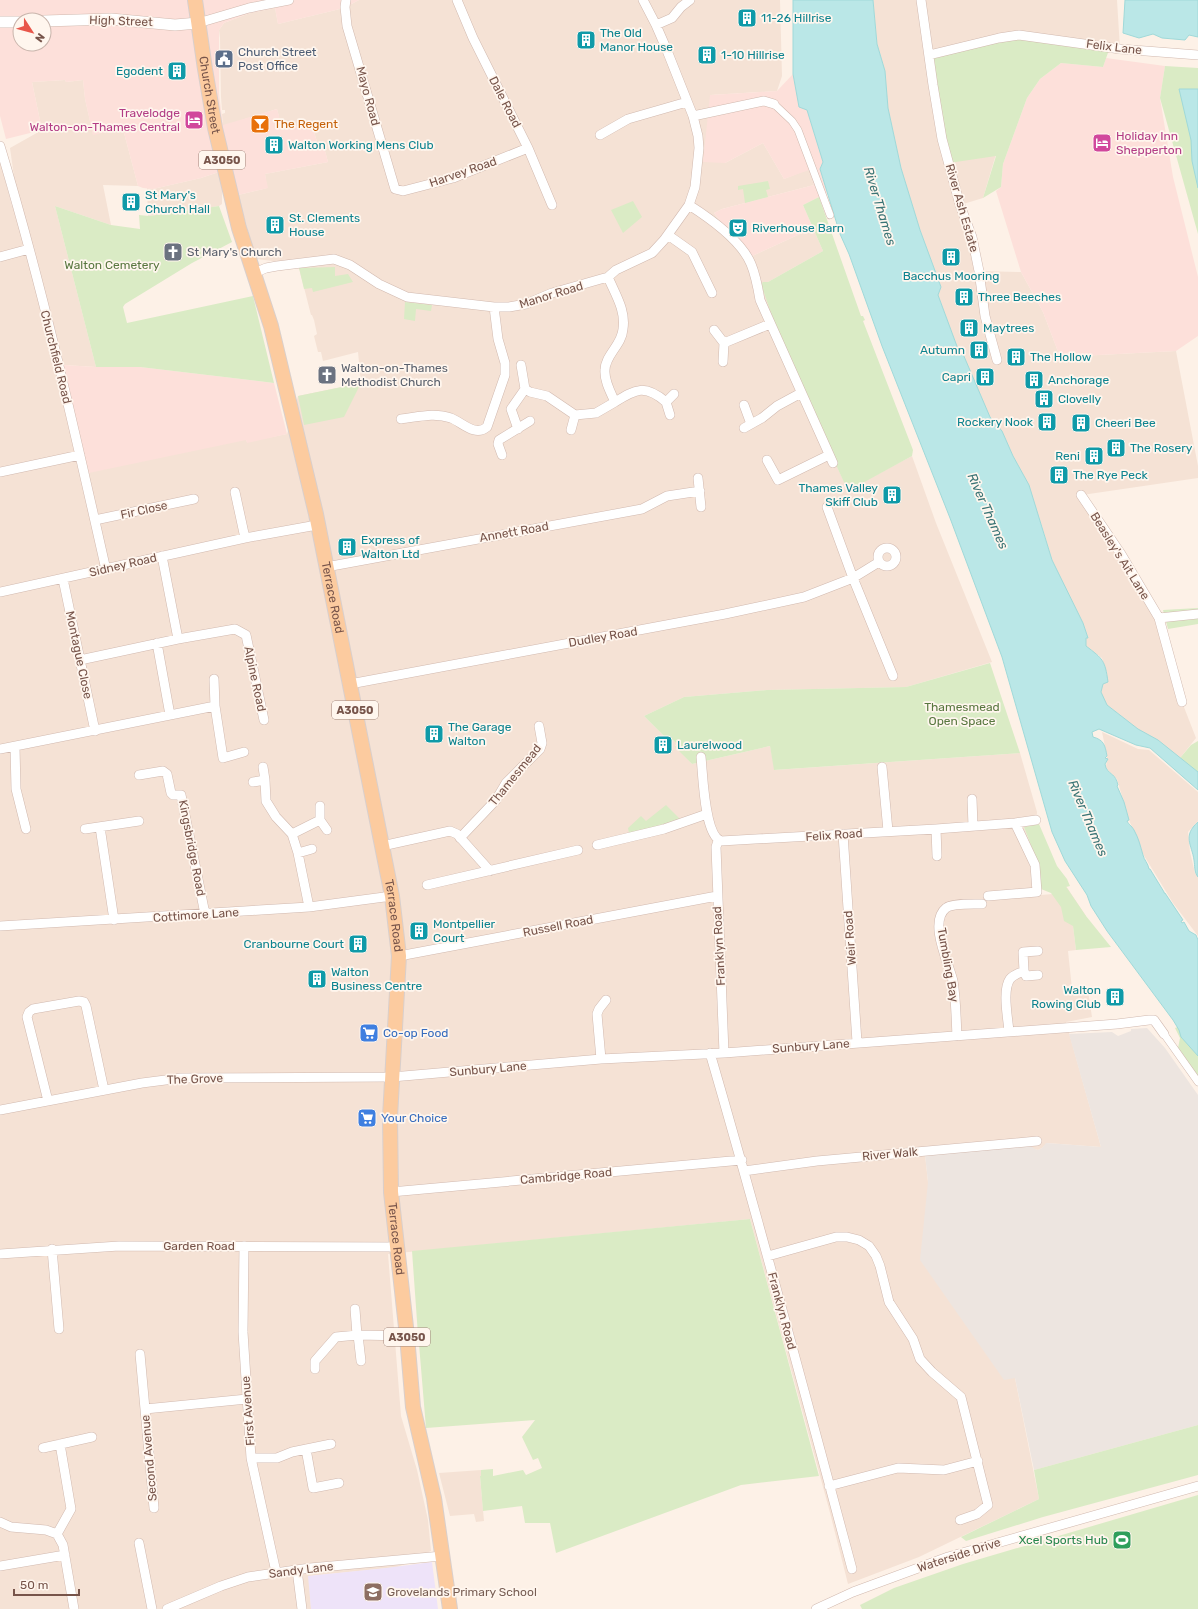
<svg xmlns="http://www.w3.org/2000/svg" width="1198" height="1609" viewBox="0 0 1198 1609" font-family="Rubik,sans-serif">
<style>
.residential{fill:#f5e2d5}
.commercial{fill:#fde0da;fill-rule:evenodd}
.industrial{fill:#ede5e0}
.education{fill:#eee3f9}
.green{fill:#daebc5}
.water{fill:#bae7e7;stroke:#a0d9d9}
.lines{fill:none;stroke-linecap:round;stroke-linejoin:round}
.pedestrian-casing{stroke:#d1b9af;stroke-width:8}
.minor-casing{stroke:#d1b9af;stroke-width:10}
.tertiary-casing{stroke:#d1b9af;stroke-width:12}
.primary-casing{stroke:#d9cfcc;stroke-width:16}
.pedestrian{stroke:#fff;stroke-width:7}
.minor{stroke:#fff;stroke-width:9}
.tertiary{stroke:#fff;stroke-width:11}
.primary{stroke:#fccb9f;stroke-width:14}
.labels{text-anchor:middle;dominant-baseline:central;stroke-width:3.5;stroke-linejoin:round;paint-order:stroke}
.shield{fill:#fff6ee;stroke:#a0857b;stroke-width:1}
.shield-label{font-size:11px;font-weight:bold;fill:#77544a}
.culture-label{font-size:12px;fill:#0d838f;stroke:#fff6ee;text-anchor:start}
.street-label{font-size:12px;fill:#77544a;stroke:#fff6ee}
.service-label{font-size:12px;fill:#4e5e75;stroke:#fff6ee;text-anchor:start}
.hotel-label{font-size:12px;fill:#b23c85;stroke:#fff6ee;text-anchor:end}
.food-label{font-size:12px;fill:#c56008;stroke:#fff6ee;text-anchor:start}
.worship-label{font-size:12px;fill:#5b616d;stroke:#fff6ee;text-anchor:start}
.park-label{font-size:12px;fill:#58773f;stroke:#fff6ee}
.shop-label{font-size:12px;fill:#366cbe;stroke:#fff6ee;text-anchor:start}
.leisure-label{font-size:12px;fill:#27864d;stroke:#fff6ee;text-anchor:end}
.education-label{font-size:12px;fill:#785e54;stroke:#fff6ee;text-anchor:start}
.water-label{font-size:13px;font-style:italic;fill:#3a7475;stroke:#fff6ee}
</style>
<rect width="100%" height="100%" fill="#fdf1e7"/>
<path class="residential" d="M359 0H780L782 76 777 91 710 95 725 163 763 143 784 179 809 169 814 185 722 209 714 213 748 258 813 228 823 251 768 282H763L812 414 848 490 912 456 936 523 992 662 906 687 767 690 684 697 644 716 670 742 673 740 677 744 675 746 692 764 770 746 775 770 1020 753 1037 812 1036 825 1024 827 1038 864 1041 895 1053 894 1062 880 1086 916 1073 926 1076 950 1068 951 1072 989 1088 991 1092 1017 1066 1022 1101 1147 1047 1143 1042 1148 1038 1150 1031 1148 925 1155 928 1182 1015 1378 1039 1499 919 1557 848 1584 829 1509 750 1219 388 1254 401 1416 417 1470 428 1520 431 1551 398 1567 309 1576 311 1609H0V161L12 206 19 212 10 148 42 130 32 82 65 80 66 82 83 80 85 99 93 134 123 129 138 186 103 185 111 225 55 206 96 367 64 365 246 440 247 442 287 434 298 396 361 383 358 352 323 361 321 352H318L314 336 317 334 314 320 312 315H311L298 264 256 259 238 195 267 188 265 174 328 162 323 144 318 145 311 122 282 130 277 109 223 126 222 114 225 113V110H222L221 97 220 38 219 30 224 23 250 13 275 8 278 24 344 8Z
M873 0H1117L1120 49 1031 36 983 198 960 205 979 271 1021 272 1043 312 1060 357 1176 351 1198 466V478L1082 495 1159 618 1182 702 1196 738 1180 758 1138 729 1107 705 1103 698 1101 692 1103 684 1108 682 1102 658 1086 646V638H1088L1083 623 1052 560 1042 526 1013 456 1002 431 990 417 963 354 958 349 938 295 941 287 920 230 901 168 888 108 885 71 877 44Z
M222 171V204L219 206 148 216 147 188 153 189 201 178Z
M1102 732 1138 749 1149 750 1198 792V821L1188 832 1190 852 1195 873 1198 877V936L1173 903 1143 854 1129 820 1117 779 1106 768 1107 756Z
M481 1470V1476L480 1477 484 1521 476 1522 474 1514 450 1516 439 1473Z"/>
<path class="commercial" d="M0 0H359L344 8 278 24 275 8 250 13 224 23 219 30V94L223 125 277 109 283 130 311 122 318 145 323 143 328 162 265 174 268 188 238 195 222 171 201 178 153 189 143 188 138 186 123 129 93 135 85 99 83 80 66 82 65 80 32 82 42 130 6 139 0 116ZM20 20H44V44H20Z
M1106 58 1165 66 1160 98 1173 177 1198 277V336L1176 351 1060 357 1043 312 1021 272 996 191 1001 187 1003 164 1027 98 1040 79 1061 63 1103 67Z
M793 74 799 106 807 110 823 162 820 169 827 193 803 205 813 228 748 258 714 213 722 209 814 185 809 170 784 179 763 143 725 163 703 162 710 95 777 91Z
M64 365 96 367H140L274 383 287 434 247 443 246 440 84 474 76 441Z"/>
<path class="industrial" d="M1147 1028 1165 1048 1198 1095V1425L1034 1470 1015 1378 1004 1380 920 1260 928 1182 925 1155 1029 1145 1035 1149 1038 1150 1042 1148 1046 1143 1101 1147 1069 1034 1112 1032 1118 1036 1131 1031V1029Z"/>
<path class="education" d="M432 1562 438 1609H311L308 1576 386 1568Z"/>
<path class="green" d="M999 38 1110 47 1103 67 1061 63 1040 79 1027 98 1003 164 1001 187 983 198 996 156 949 163 929 55Z
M1165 66 1198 68V234L1160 98Z
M768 181 770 189 766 190 768 197 745 203 743 189 738 190V186Z
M819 197 861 316H863L865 320 863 321 913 450 912 456 848 491C817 423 784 355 761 284L763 282H768L823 251 803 205Z
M633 201 642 217 623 233 611 210Z
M55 206 111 225 140 229 139 215 149 216 219 206 232 242 192 263 125 304 123 307 127 323 253 296 274 383 140 367H96Z
M335 267V276L348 274 353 282 313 292 312 288 304 289 299 268Z
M405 302 432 305 431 311 416 309 415 321 404 319Z
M361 383 344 417 304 425 298 396Z
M1198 608V624L1168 629 1163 610Z
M990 663 1020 753 774 770 770 746 692 764 675 747 677 744 673 740 670 742 644 716 684 697 767 690 906 687Z
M1198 741V772L1180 758 1191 745Z
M666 805 680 819 632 834 629 833 628 828 641 816 646 821Z
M1039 824 1057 866 1067 879 1070 886 1066 887 1067 888 1086 916 1111 947 1076 950 1073 926 1064 921 1061 907 1051 893 1041 889 1038 864 1024 827Z
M1182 1025 1198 1049V1078L1177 1053 1180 1038 1175 1028Z
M750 1219 819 1476 741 1485 556 1553 550 1523H525L522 1506 483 1511 480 1476H481V1470L493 1469V1476L523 1470 526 1475 542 1468 538 1458 533 1460 522 1437 535 1420 426 1428 419 1344 423 1340 418 1335 412 1251Z
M1198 1425V1475L1043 1517 966 1541 961 1537 1039 1499 1034 1470Z
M1198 1495V1609H862L860 1605 894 1588 963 1564Z"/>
<path class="water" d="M793 0H873L877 44 885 71 888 108 901 168 920 230 941 287 938 295 958 349 963 354 990 417 1002 431 1013 456 1029 485 1052 560 1083 623 1088 638H1086V646C1103 659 1105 660 1108 682L1103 684 1101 692 1107 705 1138 729 1158 740 1198 772V790L1150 748 1136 745 1099 729 1092 732 1093 737C1104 740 1105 745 1107 756L1105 758 1108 759 1105 764 1106 768C1111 776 1115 773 1118 785L1117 786 1124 802 1129 820 1127 821C1129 825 1131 825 1134 830 1139 839 1140 845 1143 855 1144 860 1148 863 1149 869H1150L1164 892V893H1165L1183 920 1181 921 1182 923 1184 922 1189 931 1196 935 1198 940V1056L1181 1037 1179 1030 1173 1020 1107 931 1091 906 1087 895 1065 861 1052 832 1002 657 950 518 882 346 849 254 840 234 820 169 823 162 807 110 799 107 793 74Z
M1125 0H1198V37L1189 35 1185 40 1162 38 1153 34 1139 38 1123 33Z
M1179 89H1198V188L1192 161 1191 140Z
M1198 822V877C1194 872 1195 866 1194 860 1192 845 1182 836 1198 822Z"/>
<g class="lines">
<g class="pedestrian-casing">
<path id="pedestrian" d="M774 104 792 121 798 130 830 215
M1164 1034 1198 1082"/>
</g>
<g class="minor-casing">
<path id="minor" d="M346 0 345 7 347 26 395 189 403 191 453 178 528 148
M457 0 473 38 528 148 552 205
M921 0 933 85 942 139 960 205 972 237 979 271 985 316 997 360
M198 23 249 8 289 0
M656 25 672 18 681 7 690 0
M929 55 999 38 1019 35 1120 49 1198 55
M693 116 764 101 774 104
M600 135 628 119 687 102
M0 146C42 285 74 428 106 570
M689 205C711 219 741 240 751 264 756 276 758 288 760 300L833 463
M668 235 692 252 712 293
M0 257 29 249
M254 273 266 268 277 266 334 259 350 265 379 284 407 297 494 307H509L526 304 552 293 608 277 616 270 652 253 664 240 689 205 695 187 699 148 698 136 693 116 666 48 656 25 643 0
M608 277C615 294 626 310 623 329 622 345 605 355 605 370 604 381 611 393 615 402 636 389 645 384 666 402L674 394
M714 330 724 343 723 362
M724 343 770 324
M521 365 525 389 530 392 547 396 575 415 596 413 615 402
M666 402 670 415
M744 405 751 424
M401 419C418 417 434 412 451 418 463 423 475 437 487 427L505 375V363L498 339 494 307
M744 428 762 418 777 406 801 393
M518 429 511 409 525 389
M571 430 575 415
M502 455 498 444 499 440 530 421
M767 460 778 480 829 455
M0 472 80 455
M698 478 701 507
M235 492 245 538
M1081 495 1121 554 1159 618 1182 702
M827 507 853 578 893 676
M95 520 194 499
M878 557a9 9 0 1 1 18 0a9 9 0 1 1-18 0Z
M162 556 178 639
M326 567 642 509 667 496 700 491
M63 579 95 731
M0 592 245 538 317 525
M1159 618 1198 614
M157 643 170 715
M80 660 178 639 235 629 246 635 264 720
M214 679 215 706 223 758 244 752
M350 684 725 614 804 597 853 578 879 562
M15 747 16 789 26 829
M0 749 215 706
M701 757C703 774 704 835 721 841L936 829 1015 823 1036 820
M263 767 265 780 266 801 276 817 292 834 298 853 309 907
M882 767 888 831
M139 775 163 771 167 774 171 793 173 795H181L205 914
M253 782 265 780
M972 799 973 826
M320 806V820L327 830
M100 827 114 920
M85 829 139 821
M936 829 937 856
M292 834 320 820
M843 834 857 1042
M460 838 496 800 506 783 540 749 542 743 539 726
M718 841 716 847 724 1053
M597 845 664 829 707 814
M382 846 450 831 457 834 490 871
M298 853 312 849
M427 885 578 850
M988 896 1037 892 1035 865 1015 823
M0 926 309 907 392 896
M399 956 717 896
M1024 971 1023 952 1038 951
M1009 1032C1008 1018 1002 990 1010 979 1013 975 1019 973 1024 971L1026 976 1038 975
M957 1036C956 1018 956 999 953 981 949 964 928 922 946 908 952 903 974 904 982 904
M710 1053C760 1224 806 1397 852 1569
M601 1059 597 1014 599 1009 606 1000
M48 1101 27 1017 29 1012 33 1009 79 1001 84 1002 86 1006 104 1090
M0 1110 142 1083 181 1078 392 1077 601 1059 724 1053 1117 1024 1149 1020H1154L1164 1034
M744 1171 817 1161 1037 1141
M391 1192 742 1160
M244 1246 243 1332 251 1458 276 1572
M52 1249 59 1329
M0 1254 119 1246 398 1247
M768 1256 836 1237H847L859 1240 869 1246 876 1256 880 1266 889 1302 913 1339 920 1359 932 1372 961 1397 988 1505 977 1514 960 1520
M355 1309 357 1335
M358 1335 361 1361
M140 1354 154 1508
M315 1369V1361L336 1337 358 1335 407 1336
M145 1409 247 1399
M43 1448 92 1437
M306 1449 313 1488 339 1483
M251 1458H277L292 1452 331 1444
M829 1486 898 1468 944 1470 978 1461
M0 1522 11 1527 46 1530 57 1534 63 1545 74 1609
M57 1534 71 1509 60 1444
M139 1543 152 1609
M0 1566 65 1555
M297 1570 302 1609
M167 1609 221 1586 248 1577 310 1568 442 1556
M816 1609 853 1592 948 1557 1198 1486"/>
</g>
<g class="tertiary-casing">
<path id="tertiary" d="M44 21 111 19 175 25 198 23
M0 22H20"/>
</g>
<g class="primary-casing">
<g id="primary">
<path id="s1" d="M195 0 205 69 215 128 239 228 271 326 316 514 392 896 399 956 390 1117 391 1192 407 1336 413 1407 434 1498 450 1609"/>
</g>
</g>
<use href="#pedestrian" class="pedestrian"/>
<use href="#minor" class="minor"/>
<use href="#tertiary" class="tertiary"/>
<use href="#primary" class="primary"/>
</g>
<defs>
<g id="building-square" transform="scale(1)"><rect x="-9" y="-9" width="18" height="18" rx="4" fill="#0f9aa8" stroke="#fff6ee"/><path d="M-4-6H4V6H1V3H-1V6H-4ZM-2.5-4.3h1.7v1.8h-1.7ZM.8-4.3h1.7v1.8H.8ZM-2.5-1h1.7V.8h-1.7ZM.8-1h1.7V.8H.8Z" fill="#fff"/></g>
<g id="civic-square" transform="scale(1)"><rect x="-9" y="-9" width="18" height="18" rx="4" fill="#5c6f8a" stroke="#fff6ee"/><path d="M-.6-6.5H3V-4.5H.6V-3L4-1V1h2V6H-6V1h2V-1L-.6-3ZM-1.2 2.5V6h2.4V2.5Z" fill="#fff"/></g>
<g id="hotel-square" transform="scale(1)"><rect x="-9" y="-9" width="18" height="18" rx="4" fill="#d1479c" stroke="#fff6ee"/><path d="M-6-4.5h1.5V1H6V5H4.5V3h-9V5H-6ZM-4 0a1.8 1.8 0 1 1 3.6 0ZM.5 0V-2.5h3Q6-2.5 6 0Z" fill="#fff"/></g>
<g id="bar-square" transform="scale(1)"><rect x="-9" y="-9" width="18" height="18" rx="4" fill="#e8710a" stroke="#fff6ee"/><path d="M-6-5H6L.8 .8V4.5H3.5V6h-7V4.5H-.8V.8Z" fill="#fff"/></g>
<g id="theatre-square" transform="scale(1)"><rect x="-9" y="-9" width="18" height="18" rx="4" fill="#0f9aa8" stroke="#fff6ee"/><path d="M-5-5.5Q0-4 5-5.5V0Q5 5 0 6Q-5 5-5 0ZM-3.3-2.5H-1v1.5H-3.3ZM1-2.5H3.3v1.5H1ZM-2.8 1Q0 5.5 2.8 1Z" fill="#fff"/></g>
<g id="church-square" transform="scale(1)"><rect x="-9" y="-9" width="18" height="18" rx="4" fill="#6b7280" stroke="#fff6ee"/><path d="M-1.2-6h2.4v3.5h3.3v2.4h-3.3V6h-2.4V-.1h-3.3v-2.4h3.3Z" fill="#fff"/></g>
<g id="supermarket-square" transform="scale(1)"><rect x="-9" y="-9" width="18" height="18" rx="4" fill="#3f7fe0" stroke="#fff6ee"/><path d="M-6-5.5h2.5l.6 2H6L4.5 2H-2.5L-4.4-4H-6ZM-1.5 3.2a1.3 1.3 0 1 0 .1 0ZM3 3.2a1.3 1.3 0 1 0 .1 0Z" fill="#fff"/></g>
<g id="stadium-square" transform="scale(1)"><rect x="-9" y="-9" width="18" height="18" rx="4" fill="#2e9e5b" stroke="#fff6ee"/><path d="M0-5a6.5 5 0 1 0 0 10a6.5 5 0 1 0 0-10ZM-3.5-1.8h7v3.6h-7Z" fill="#fff"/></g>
<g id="school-square" transform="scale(1)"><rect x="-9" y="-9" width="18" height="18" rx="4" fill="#8d6e63" stroke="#fff6ee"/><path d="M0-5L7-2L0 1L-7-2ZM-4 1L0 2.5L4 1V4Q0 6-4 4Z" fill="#fff"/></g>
</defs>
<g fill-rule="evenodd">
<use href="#building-square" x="747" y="18"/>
<use href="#building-square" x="586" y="40"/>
<use href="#building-square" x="707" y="55"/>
<use href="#civic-square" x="224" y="59"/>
<use href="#building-square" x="177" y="71"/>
<use href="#hotel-square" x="194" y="120"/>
<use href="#bar-square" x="260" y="124"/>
<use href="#hotel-square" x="1102" y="143"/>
<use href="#building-square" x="274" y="145"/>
<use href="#building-square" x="131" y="202"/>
<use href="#building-square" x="275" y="225"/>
<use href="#theatre-square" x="738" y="228"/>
<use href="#church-square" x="173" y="252"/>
<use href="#building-square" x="951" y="257"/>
<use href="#building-square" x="964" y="297"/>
<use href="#building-square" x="969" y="328"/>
<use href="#building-square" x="979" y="350"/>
<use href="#building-square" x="1016" y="357"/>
<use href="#church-square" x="327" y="375"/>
<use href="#building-square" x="985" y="377"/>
<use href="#building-square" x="1034" y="380"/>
<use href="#building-square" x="1044" y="399"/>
<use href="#building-square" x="1047" y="422"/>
<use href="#building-square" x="1081" y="423"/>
<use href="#building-square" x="1116" y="448"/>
<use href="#building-square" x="1094" y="456"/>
<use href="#building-square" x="1059" y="475"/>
<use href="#building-square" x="892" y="495"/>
<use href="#building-square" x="347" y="547"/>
<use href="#building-square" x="434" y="734"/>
<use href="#building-square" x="663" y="745"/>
<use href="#building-square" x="419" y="931"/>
<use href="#building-square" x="358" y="944"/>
<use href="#building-square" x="317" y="979"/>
<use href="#building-square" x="1115" y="997"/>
<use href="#supermarket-square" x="369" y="1033"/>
<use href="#supermarket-square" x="367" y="1118"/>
<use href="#stadium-square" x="1122" y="1540"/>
<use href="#school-square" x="373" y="1592"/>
</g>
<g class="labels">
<g class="shield">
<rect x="199" y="151" width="46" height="18" rx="3"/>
<rect x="332" y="701" width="46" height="18" rx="3"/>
<rect x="384" y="1328" width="46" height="18" rx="3"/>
</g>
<g class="shield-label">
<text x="222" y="160">A3050</text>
<text x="355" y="710">A3050</text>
<text x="407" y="1337">A3050</text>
</g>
<g class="culture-label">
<text x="761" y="18">11-26 Hillrise</text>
<text x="600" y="33">The Old<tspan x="600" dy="14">Manor House</tspan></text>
<text x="721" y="55">1-10 Hillrise</text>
<text x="163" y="71" text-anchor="end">Egodent</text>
<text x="288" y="145">Walton Working Mens Club</text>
<text x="145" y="195">St Mary's<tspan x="145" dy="14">Church Hall</tspan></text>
<text x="289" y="218">St. Clements<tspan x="289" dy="14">House</tspan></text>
<text x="752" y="228">Riverhouse Barn</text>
<text x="951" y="276" text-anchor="middle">Bacchus Mooring</text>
<text x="978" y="297">Three Beeches</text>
<text x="983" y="328">Maytrees</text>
<text x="965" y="350" text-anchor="end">Autumn</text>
<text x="1030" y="357">The Hollow</text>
<text x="971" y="377" text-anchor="end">Capri</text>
<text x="1048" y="380">Anchorage</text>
<text x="1058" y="399">Clovelly</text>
<text x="1033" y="422" text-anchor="end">Rockery Nook</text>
<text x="1095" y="423">Cheeri Bee</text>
<text x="1130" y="448">The Rosery</text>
<text x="1080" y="456" text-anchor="end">Reni</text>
<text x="1073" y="475">The Rye Peck</text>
<text x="878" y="488" text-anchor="end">Thames Valley<tspan x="878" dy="14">Skiff Club</tspan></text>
<text x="361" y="540">Express of<tspan x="361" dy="14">Walton Ltd</tspan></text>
<text x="448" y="727">The Garage<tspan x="448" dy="14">Walton</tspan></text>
<text x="677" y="745">Laurelwood</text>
<text x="433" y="924">Montpellier<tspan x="433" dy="14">Court</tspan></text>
<text x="344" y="944" text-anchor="end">Cranbourne Court</text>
<text x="331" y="972">Walton<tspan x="331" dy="14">Business Centre</tspan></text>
<text x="1101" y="990" text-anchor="end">Walton<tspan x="1101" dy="14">Rowing Club</tspan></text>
</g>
<g class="street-label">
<text transform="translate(121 21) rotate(2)">High Street</text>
<text transform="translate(1114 47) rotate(7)">Felix Lane</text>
<text stroke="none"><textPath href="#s1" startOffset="96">Church Street</textPath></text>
<text transform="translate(368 96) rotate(75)">Mayo Road</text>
<text transform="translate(505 102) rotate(63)">Dale Road</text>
<text transform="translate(463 172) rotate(-19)">Harvey Road</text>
<text transform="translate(962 208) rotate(74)">River Ash Estate</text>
<text transform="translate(551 295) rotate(-17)">Manor Road</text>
<text transform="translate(56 357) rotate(76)">Churchfield Road</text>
<text transform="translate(144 510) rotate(-12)">Fir Close</text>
<text transform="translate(514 532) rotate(-10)">Annett Road</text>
<text transform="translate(1120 556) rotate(58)">Beasley's Ait Lane</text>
<text transform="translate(123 565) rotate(-13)">Sidney Road</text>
<text stroke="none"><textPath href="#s1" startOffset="614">Terrace Road</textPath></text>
<text transform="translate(603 637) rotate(-10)">Dudley Road</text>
<text transform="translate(79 655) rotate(78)">Montague Close</text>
<text transform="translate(255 679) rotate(78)">Alpine Road</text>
<text transform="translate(515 775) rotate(-51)">Thamesmead</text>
<text transform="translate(834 835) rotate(-4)">Felix Road</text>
<text transform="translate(192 848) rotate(79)">Kingsbridge Road</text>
<text transform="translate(196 915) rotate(-4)">Cottimore Lane</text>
<text stroke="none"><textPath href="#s1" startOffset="938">Terrace Road</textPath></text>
<text transform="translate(558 926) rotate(-11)">Russell Road</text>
<text transform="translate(850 938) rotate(-94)">Weir Road</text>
<text transform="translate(719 946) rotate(-93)">Franklyn Road</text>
<text transform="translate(948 965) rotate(80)">Tumbling Bay</text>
<text transform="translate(811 1046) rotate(-4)">Sunbury Lane</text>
<text transform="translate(488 1069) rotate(-5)">Sunbury Lane</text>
<text transform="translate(195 1079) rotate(-2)">The Grove</text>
<text transform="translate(890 1154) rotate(-5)">River Walk</text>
<text transform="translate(566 1176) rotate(-5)">Cambridge Road</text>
<text stroke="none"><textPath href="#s1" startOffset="1262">Terrace Road</textPath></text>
<text x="199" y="1246">Garden Road</text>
<text transform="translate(782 1311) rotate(75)">Franklyn Road</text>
<text transform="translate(248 1411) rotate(-94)">First Avenue</text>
<text transform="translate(149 1458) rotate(-95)">Second Avenue</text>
<text transform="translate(959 1555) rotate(-18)">Waterside Drive</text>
<text transform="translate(301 1570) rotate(-7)">Sandy Lane</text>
</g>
<g class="service-label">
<text x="238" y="52">Church Street<tspan x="238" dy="14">Post Office</tspan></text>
</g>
<g class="hotel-label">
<text x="180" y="113">Travelodge<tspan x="180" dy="14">Walton-on-Thames Central</tspan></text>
<text x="1116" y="136" text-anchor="start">Holiday Inn<tspan x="1116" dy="14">Shepperton</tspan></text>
</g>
<g class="food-label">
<text x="274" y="124">The Regent</text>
</g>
<g class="worship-label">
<text x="187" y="252">St Mary's Church</text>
<text x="341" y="368">Walton-on-Thames<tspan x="341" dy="14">Methodist Church</tspan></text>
</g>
<g class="park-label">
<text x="112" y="265">Walton Cemetery</text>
<text x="962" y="707">Thamesmead<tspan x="962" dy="14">Open Space</tspan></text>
</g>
<g class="shop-label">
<text x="383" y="1033">Co-op Food</text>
<text x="381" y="1118">Your Choice</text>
</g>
<g class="leisure-label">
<text x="1108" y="1540">Xcel Sports Hub</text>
</g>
<g class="education-label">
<text x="387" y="1592">Grovelands Primary School</text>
</g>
<g class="water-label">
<text transform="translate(880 206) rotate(73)">River Thames</text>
<text transform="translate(988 511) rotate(66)">River Thames</text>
<text transform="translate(1088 818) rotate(67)">River Thames</text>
</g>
</g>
<g transform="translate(32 32) rotate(126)"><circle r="19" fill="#fff6ee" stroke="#c9b5ac"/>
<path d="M0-3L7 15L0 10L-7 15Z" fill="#e8564a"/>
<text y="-6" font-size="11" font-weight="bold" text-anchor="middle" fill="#77544a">N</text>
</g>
<path d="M14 1589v6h65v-6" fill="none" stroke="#77544a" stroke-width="2"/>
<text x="20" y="1589" font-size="12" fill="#77544a" stroke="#fff6ee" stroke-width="3" paint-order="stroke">50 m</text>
</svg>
